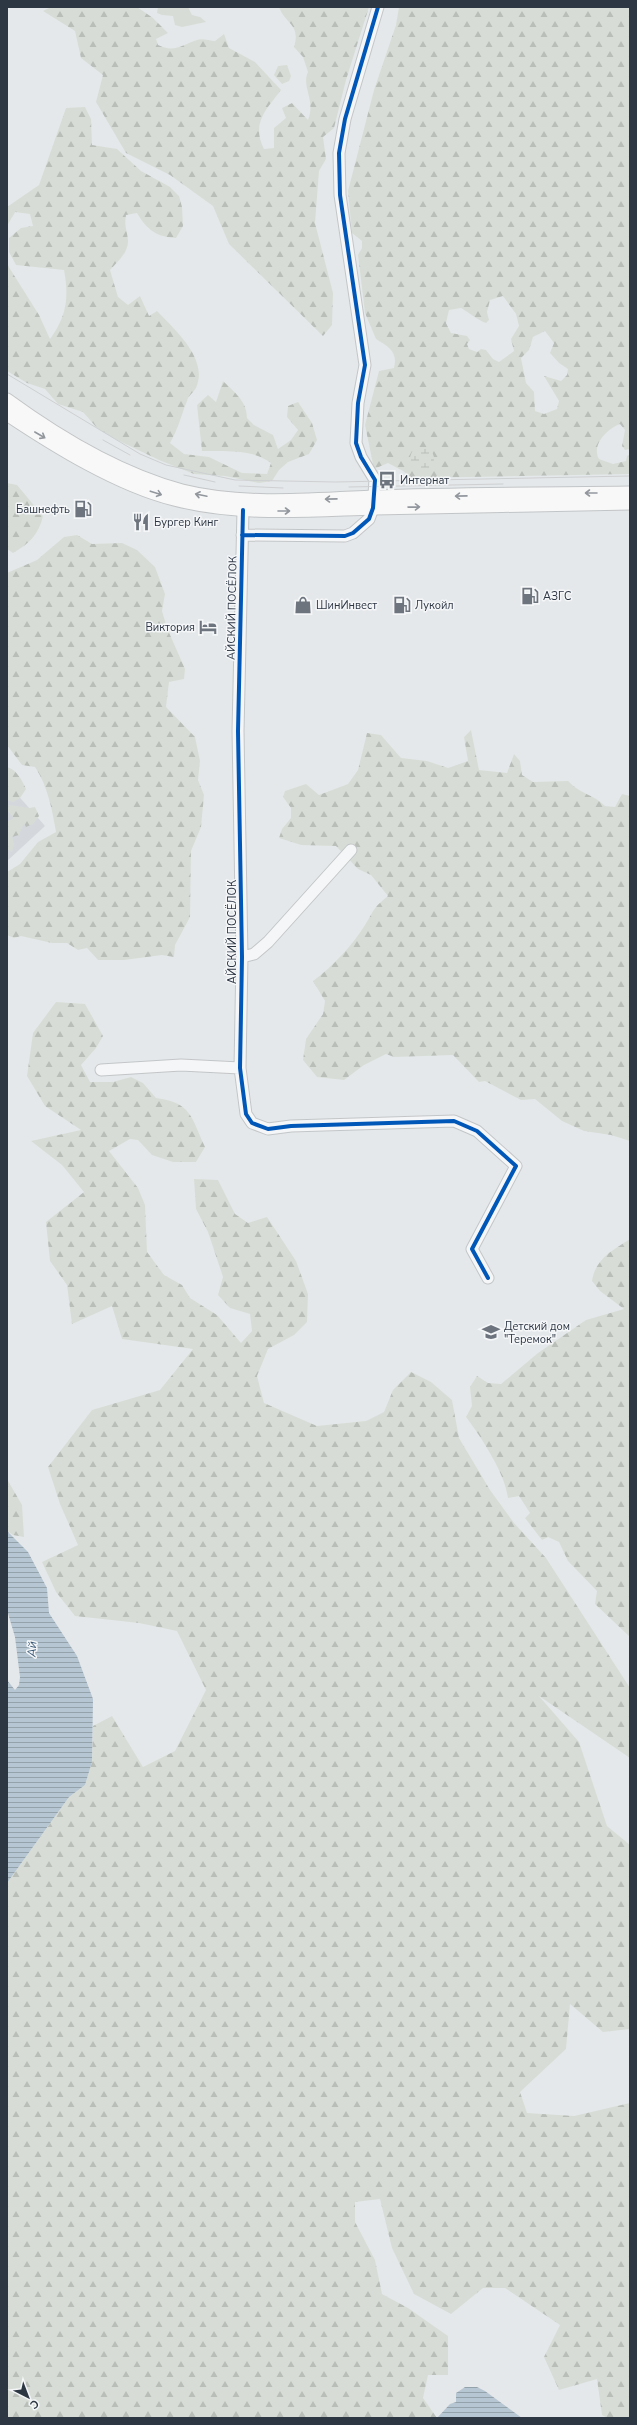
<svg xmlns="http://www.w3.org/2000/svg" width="637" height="2425" viewBox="0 0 637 2425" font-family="'Nunito Sans',sans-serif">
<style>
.built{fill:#d4d8dd}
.grass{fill:#d7ddd6}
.forest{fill:url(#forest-firs);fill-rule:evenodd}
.wetland{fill:url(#wetland-marsh)}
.water{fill:url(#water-rules)}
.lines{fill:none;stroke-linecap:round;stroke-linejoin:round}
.minor-casing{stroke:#c3c6c8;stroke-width:13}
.major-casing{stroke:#c2c5c7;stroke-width:15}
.minor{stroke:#f5f6f7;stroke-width:11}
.major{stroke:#f8f8f8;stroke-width:13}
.tram{stroke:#ced0d2;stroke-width:1}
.cycleway-casing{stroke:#f4f6f8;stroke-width:6}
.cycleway{stroke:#0057b8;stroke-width:4}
.oneway{stroke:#92979e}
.labels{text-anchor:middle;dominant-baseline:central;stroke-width:3;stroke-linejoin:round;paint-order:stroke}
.poi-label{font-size:11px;fill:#2d3643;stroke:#f4f6f8;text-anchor:start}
.street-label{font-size:11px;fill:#2d3643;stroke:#f4f6f8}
.water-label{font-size:12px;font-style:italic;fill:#395874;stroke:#f4f6f8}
</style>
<defs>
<pattern id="forest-firs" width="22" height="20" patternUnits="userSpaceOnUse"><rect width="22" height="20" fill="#d7ddd6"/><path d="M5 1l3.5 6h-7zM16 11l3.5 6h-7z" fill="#b9beb9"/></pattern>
<pattern id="wetland-marsh" width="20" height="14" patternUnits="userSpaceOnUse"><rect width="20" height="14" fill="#d7ddd6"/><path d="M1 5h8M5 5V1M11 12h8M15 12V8" fill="none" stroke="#b9beb9"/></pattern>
<pattern id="water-rules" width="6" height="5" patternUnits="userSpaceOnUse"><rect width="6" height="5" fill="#b6c6d2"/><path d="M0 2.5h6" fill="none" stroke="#94a2ac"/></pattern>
</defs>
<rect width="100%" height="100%" fill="#e5e8ea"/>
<path class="built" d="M7 783 45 826 7 861Z"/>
<path class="grass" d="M158 7H188L192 15 200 17 206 22 182 27 175 25 173 16 162 15 157 13Z"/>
<path class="forest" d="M51 7H137L153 18 168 33 156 39 158 45C174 53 182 45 197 40 202 38 210 41 215 41L224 34 229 48 255 62 281 90C266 110 251 123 264 149L274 148V128L286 118 282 108 292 103 308 120C316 99 301 87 308 72L303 57 294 47C301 24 285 24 279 7H369L346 80 334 128 323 137 326 159 319 171 315 223 333 293 332 325 323 336 229 244 213 206 170 175 126 153 96 102 103 75 81 58 75 31 43 11Z
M399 7H630V449L625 450 622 446 625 430 620 424C607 429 591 445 599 459L613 464 626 461 627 456 630 454V474L412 478 403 471 388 463 374 469 365 425 379 371 394 368C398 352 389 347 376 339L365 313 358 255 362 248V241L352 233 348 191 374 90 396 25ZM503 296 516 314 519 326 511 339 514 351 499 362 493 359 486 350 481 349 477 352 469 349 467 344 470 340 467 336 451 333 446 323 449 310 461 308C470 313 477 320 486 323L489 320 487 312 490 300ZM545 331 554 343 550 353 559 363 568 369 567 375 561 381 544 376 559 401 557 409 544 414 535 411 534 392 526 383 521 358 529 350 533 337Z
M287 65 291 76 289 81 282 84 274 75 278 66Z
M85 107 91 119 92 145 117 149 141 171 170 187 179 196 182 207 183 226 176 238C157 237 147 230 137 213L126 215C124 226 127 230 128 240 129 252 117 262 110 270L118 297 128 305 140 296 149 316 157 311C175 330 209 359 196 388 193 393 188 396 187 401 181 416 178 429 170 443L184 454 209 457 242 473 267 474 271 463C253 449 224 451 202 451L197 405 208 395 216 402 223 381C234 392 247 401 247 418L254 425 273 435 278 449 291 440 298 430 287 417 288 406 298 402 312 423 317 440 309 454 288 462 279 470 272 481 259 483 225 476 194 474 159 460 113 438 97 428 83 412 58 404 45 389 27 383 7 371V264L39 315 50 339C67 316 69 297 64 270L16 265 9 252V238L21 228 33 226 30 214 15 212 7 226V207L39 185 66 108Z
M7 483 17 485 43 516C39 534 29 544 13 553L7 549Z
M77 535 92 544 122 543 137 550 155 567 165 594 162 611 167 628 185 669 184 679 169 682 166 707 195 737 200 761 198 780 204 795 201 827 191 851 190 917 175 945 174 957 162 955 124 960H98L87 948 78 950 67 943H52L21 936 14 938 7 935V872L20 864 38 842 56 832C52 809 48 787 35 767L22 765 7 745V573L37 560 64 537Z
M471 730 479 770 507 773 514 754 520 761 522 775 533 782 568 781C580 794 593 794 605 806L615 807 622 794 630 796V1141L611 1135 584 1131 562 1121 535 1099 521 1100 485 1081 479 1082 453 1055 394 1057 386 1054 364 1065 344 1080 317 1077 303 1060 306 1039 323 1014 325 1001 313 981C333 966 352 946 365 925 375 909 372 909 388 896L371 875 358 869 336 846 301 845 279 838 282 829 291 818V808L283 797 285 791 306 784 319 795 348 784 358 770 367 733 381 735 401 758 427 761 448 768 468 761 464 737Z
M7 767C16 769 22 780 26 789L20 798 13 802 7 800Z
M9 805 29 808 35 807 39 816 33 824 26 827 24 823 19 835 12 837 14 844 12 852 7 849V822L14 818 7 810Z
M56 1002 85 1004 103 1036 96 1048 81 1065 90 1082H113L131 1077 143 1083 156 1098C192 1103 191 1117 205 1147L196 1162H173L152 1155 138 1140 130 1139 109 1151 138 1188 145 1205 147 1252 164 1275 182 1285 190 1298 217 1315 241 1343 252 1331 250 1314 230 1308 218 1295 223 1277 208 1232 196 1209 194 1179 218 1180 235 1214 248 1223 267 1217 296 1261 308 1294 307 1322 294 1335 268 1349 257 1376 264 1403 317 1426 366 1421 384 1412 393 1390 411 1372 431 1382 452 1400 459 1438 490 1490 514 1523 546 1558 630 1688V1758L539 1696 579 1742 607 1826 630 1845V2029L603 2032 570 2004 566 2049 520 2092 527 2113 574 2116 630 2103V2418H607L602 2415 597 2379 559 2390 544 2357 560 2325 505 2288H483L451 2314 414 2294 392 2248 380 2199 355 2202V2222L375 2260 382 2294 408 2308 448 2336V2375H428L423 2398 437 2418H7V1883L69 1797 85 1785 92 1762 93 1726 112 1716 143 1767 175 1751 206 1690 177 1631 139 1623 75 1616 56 1592 42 1562 78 1545 60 1504 48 1467 92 1410 160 1390 193 1349 122 1339 112 1306 72 1324 67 1285 50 1261 46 1222 84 1192 62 1165 31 1141 81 1130 45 1106 27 1076 33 1033Z
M630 1239V1637L595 1604 597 1591 568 1561 559 1542 548 1537 542 1540 525 1518 530 1513 519 1496 508 1498C505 1473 481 1437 466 1417L472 1406 470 1387 477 1376 488 1383 501 1384 538 1353 586 1320 624 1309 600 1291 592 1281C595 1259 613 1250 630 1239Z
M7 1479 22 1505 24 1537 13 1535 7 1531Z"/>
<path class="wetland" d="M410 459a12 12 0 1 1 24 0a12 12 0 1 1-24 0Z"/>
<path class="water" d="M7 1531 28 1552 47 1588 49 1613 77 1656 93 1699 92 1762 85 1785 69 1797 7 1883V1680L15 1690 19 1685 20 1677 15 1637 7 1610Z
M465 2387H477L485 2391 522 2418H437L450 2404 456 2402V2393Z"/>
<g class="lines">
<g class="minor-casing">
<path id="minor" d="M243 510 238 731 242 957 240 1068 246 1114 252 1123 268 1129 291 1126 454 1121 477 1131 516 1166 472 1249 488 1278
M242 535 345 536 353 533 369 519 373 508 375 480 361 457 356 443 358 403 365 365 340 195 339 153 345 119 378 7
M242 957 254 954 268 942 351 850
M101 1070 181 1065 240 1068"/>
</g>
<g class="major-casing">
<path id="major" d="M7 400C59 438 119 474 182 491 242 506 312 500 373 497 459 494 545 494 630 493
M7 414C55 446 118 485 174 499 240 516 307 510 374 508 459 506 545 505 630 503"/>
</g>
<use href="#minor" class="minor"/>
<use href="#major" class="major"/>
<path class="tram" d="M7 374 140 454 166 465 235 480 335 482 630 476
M103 440 130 455
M184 475 215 482
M239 486 283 488
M349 487 503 484"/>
<g class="cycleway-casing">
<path id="cycleway" d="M243 510 238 731 242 957 240 1068 246 1114 252 1123 268 1129 291 1126 454 1121 477 1131 516 1166 472 1249 488 1278
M242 535 345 536 353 533 369 519 373 508 375 480 361 457 356 443 358 403 365 365 340 195 339 153 345 119 378 7"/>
</g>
<use href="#cycleway" class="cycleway"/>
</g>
<defs><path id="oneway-shaft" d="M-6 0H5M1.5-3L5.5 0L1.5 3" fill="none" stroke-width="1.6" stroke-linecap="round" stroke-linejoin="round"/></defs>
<g class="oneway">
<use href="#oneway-shaft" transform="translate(40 435) rotate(30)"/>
<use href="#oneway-shaft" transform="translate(156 493) rotate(18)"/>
<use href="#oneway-shaft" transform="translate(591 493) rotate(180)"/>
<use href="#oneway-shaft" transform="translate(201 495) rotate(-168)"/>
<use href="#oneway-shaft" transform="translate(461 496) rotate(179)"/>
<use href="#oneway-shaft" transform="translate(331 499) rotate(179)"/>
<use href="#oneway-shaft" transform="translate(414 507) rotate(-1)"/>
<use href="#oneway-shaft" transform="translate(284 511)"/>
</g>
<defs>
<g id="bus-bare" transform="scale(1.38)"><path d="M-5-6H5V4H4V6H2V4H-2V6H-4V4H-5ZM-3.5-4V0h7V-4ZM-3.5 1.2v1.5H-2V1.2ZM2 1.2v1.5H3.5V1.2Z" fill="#6d747d" stroke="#f4f6f8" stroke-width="2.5" paint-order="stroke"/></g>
<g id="fuel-bare" transform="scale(1.38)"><path d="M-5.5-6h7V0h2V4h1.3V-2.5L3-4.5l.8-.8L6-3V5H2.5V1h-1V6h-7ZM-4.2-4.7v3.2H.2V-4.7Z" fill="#6d747d" stroke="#f4f6f8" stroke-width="2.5" paint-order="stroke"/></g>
<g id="restaurant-bare" transform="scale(1.38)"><path d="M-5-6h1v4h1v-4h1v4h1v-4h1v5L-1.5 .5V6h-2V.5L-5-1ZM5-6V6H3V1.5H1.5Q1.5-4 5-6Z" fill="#6d747d" stroke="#f4f6f8" stroke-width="2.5" paint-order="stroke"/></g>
<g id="shop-bare" transform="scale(1.38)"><path d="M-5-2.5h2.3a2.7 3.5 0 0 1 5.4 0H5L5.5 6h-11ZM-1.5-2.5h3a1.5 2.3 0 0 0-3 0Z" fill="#6d747d" stroke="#f4f6f8" stroke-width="2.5" paint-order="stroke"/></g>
<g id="hotel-bare" transform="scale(1.38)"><path d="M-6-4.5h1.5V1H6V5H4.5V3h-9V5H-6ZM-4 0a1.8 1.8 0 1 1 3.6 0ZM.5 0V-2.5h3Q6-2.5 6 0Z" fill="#6d747d" stroke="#f4f6f8" stroke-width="2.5" paint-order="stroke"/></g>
<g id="school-bare" transform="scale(1.38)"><path d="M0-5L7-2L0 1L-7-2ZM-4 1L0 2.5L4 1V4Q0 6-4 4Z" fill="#6d747d" stroke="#f4f6f8" stroke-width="2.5" paint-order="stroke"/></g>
</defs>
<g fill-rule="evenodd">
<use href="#bus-bare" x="387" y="480"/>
<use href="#fuel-bare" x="83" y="509"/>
<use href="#restaurant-bare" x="141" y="522"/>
<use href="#fuel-bare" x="530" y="596"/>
<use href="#shop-bare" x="303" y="605"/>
<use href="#fuel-bare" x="402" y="605"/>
<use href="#hotel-bare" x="208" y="627"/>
<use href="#school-bare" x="491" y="1332"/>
</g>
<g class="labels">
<g class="poi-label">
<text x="400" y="480">Интернат</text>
<text x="70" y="509" text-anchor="end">Башнефть</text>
<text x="154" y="522">Бургер Кинг</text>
<text x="543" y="596">АЗГС</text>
<text x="316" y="605">ШинИнвест</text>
<text x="415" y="605">Лукойл</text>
<text x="195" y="627" text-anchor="end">Виктория</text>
<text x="504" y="1326">Детский дом<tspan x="504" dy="13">"Теремок"</tspan></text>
</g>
<g class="street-label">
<text transform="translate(232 608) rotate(-89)">АЙСКИЙ ПОСЁЛОК</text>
<text transform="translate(232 932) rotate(-90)">АЙСКИЙ ПОСЁЛОК</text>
</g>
<g class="water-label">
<text transform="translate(32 1649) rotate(-86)">Ай</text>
</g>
</g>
<rect width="637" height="2425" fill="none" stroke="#2d3643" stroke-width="16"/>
<g transform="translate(28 2397) rotate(138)" stroke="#f4f6f8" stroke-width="3" paint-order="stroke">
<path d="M0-3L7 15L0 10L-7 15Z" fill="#2d3643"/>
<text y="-6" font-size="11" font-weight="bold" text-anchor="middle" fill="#2d3643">С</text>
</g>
</svg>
